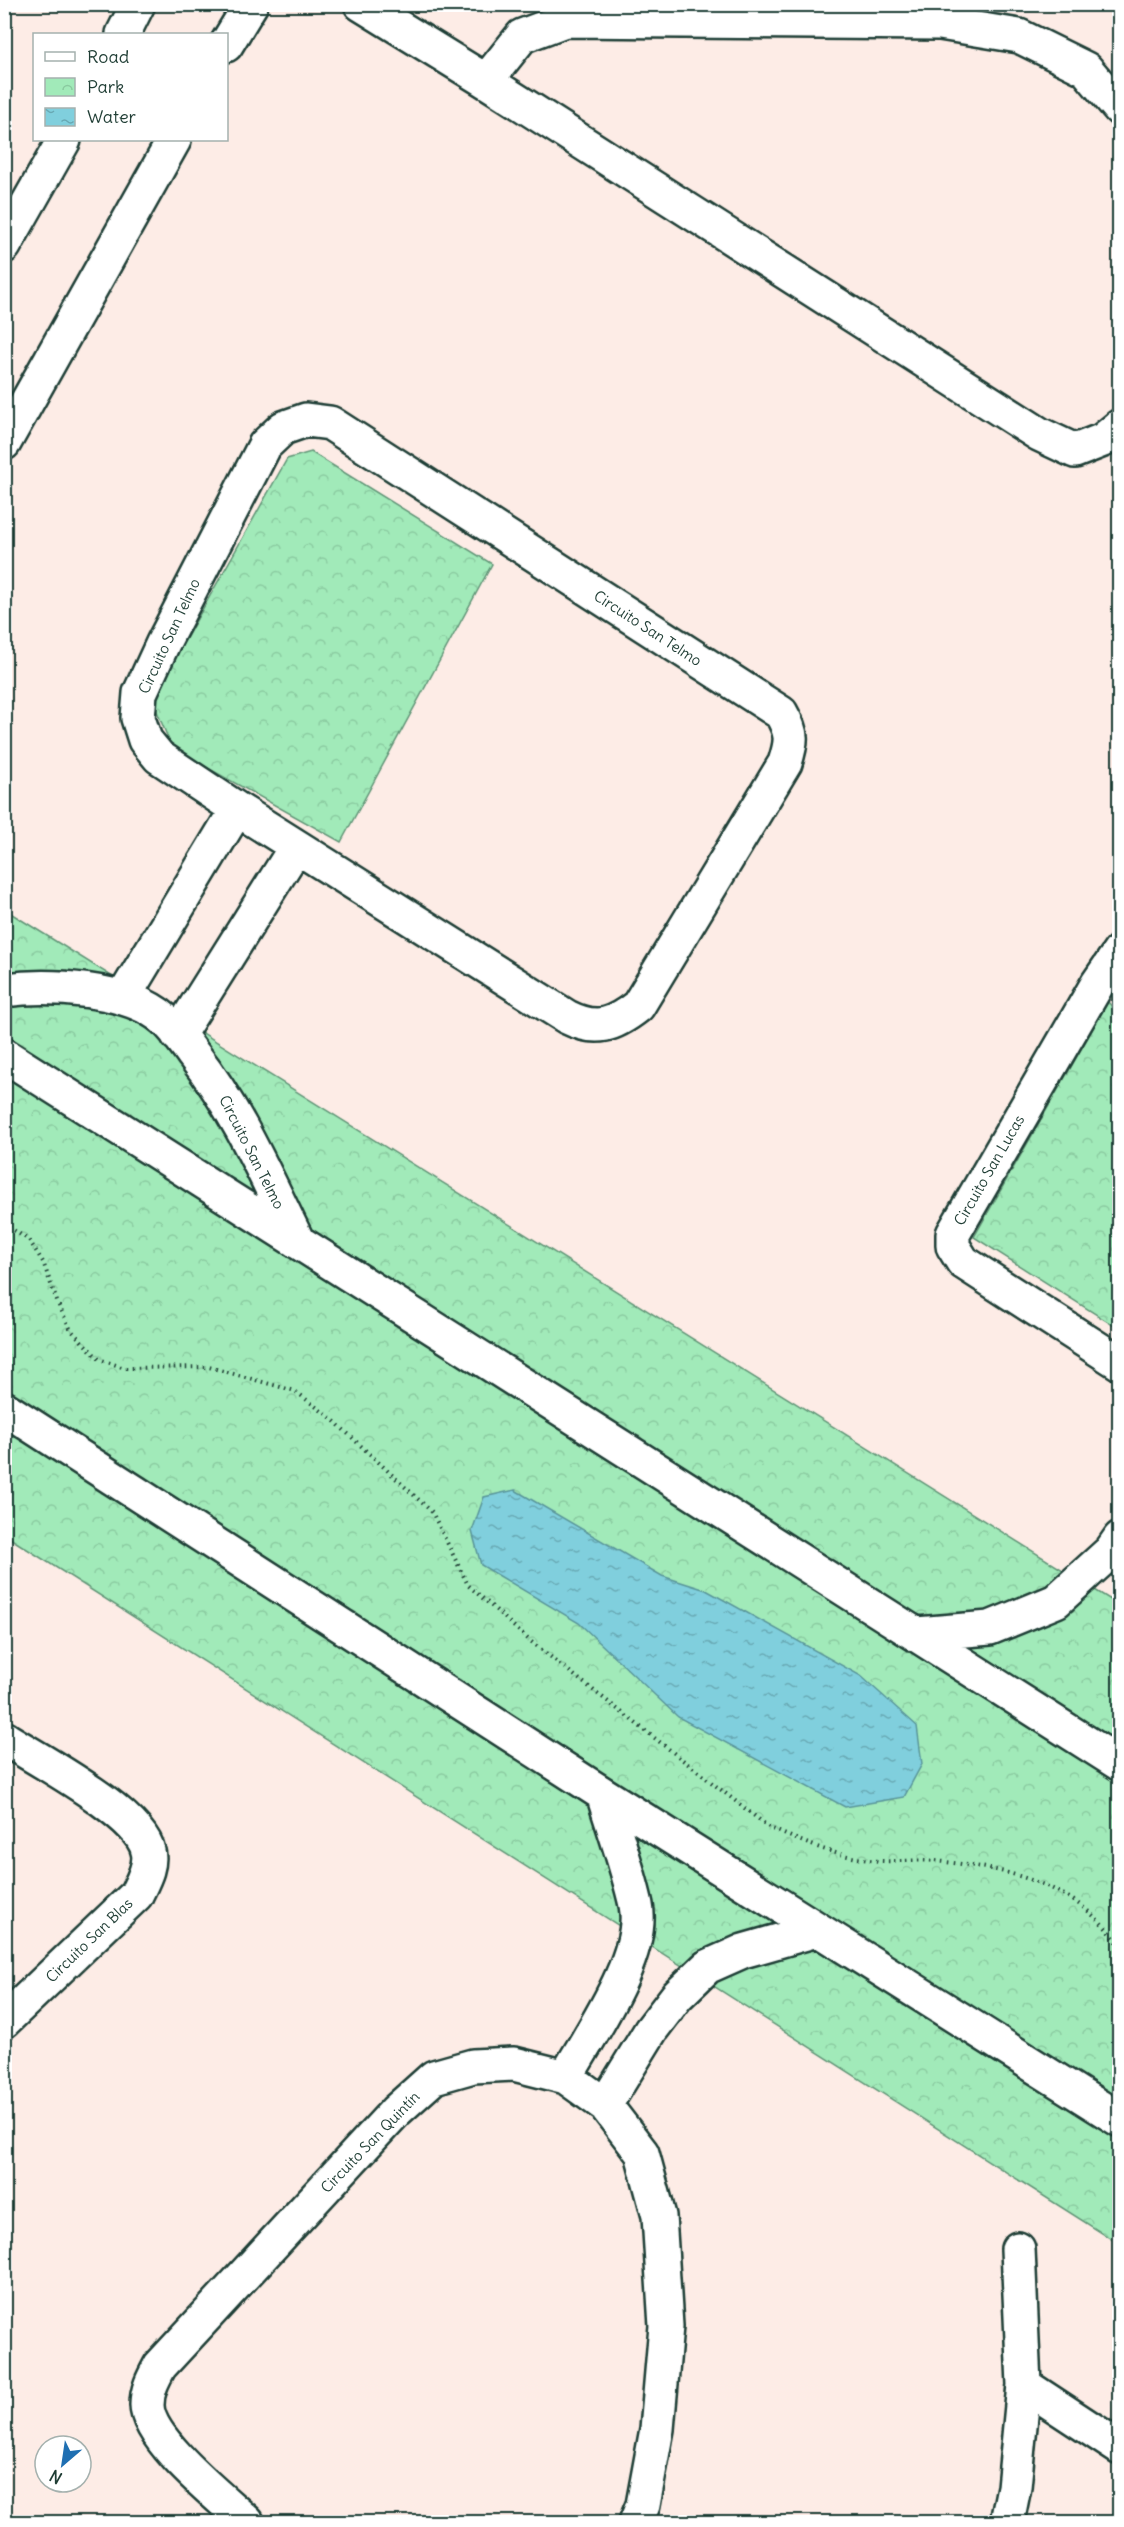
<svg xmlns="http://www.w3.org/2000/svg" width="1124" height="2527" viewBox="0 0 1124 2527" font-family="Delius,sans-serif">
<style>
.park{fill:url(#park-crowns);stroke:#609476;stroke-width:1.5}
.water{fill:url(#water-ripples);stroke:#599599;stroke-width:1.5}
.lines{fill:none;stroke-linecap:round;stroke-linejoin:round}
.street-casing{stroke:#1f3d34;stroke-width:38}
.path{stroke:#1f3d34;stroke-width:4;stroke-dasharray:1.5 4.5;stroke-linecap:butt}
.street{stroke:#fff;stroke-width:33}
.labels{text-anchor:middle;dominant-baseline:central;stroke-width:4.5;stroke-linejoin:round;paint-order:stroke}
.street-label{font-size:15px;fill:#1f3d34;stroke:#fff}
</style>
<defs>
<pattern id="park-crowns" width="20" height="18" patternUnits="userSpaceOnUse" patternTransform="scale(1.5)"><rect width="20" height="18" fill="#a1eab9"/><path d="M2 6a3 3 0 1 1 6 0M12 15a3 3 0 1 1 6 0" fill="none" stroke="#8acaa0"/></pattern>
<pattern id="water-ripples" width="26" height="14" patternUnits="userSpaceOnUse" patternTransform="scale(1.5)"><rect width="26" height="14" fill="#80cfdd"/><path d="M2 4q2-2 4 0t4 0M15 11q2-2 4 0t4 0" fill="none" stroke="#68a9b4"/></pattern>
</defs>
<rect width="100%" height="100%" fill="#fdece6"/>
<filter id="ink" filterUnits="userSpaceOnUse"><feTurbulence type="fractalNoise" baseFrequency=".0167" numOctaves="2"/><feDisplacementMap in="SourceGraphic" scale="12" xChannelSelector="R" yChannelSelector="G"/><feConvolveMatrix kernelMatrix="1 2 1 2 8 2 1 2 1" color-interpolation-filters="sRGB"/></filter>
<g filter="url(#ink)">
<path class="park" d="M311 452 492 564 341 842 172 748 152 699 287 459Z
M4 909 1119 1605V2244L5 1535Z
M1108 1002 1120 1016 1119 1329 974 1237Z"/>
<path class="water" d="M515 1490 662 1576 706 1590 861 1676 917 1726 922 1764 904 1797 845 1807 678 1717 579 1623 481 1565 472 1531 484 1497Z"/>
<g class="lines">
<g class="street-casing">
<path id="street" d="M361 4 486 81 1039 434 1075 451 1103 440 1120 426
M123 34 138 4
M226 45 251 4
M486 81 522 36 565 20 940 23 1019 36 1086 69 1120 109
M4 246 64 140
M306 420 330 423 781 713C793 734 792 741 785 763L638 1006C614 1025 597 1032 567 1017L237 809 159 757 145 740 138 718 140 693 163 643 265 445 283 428Z
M4 443 174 140
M1120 951 1098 983 953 1234V1246L963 1262 1120 1363
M4 990C49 984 129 988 164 1019 175 1028 184 1042 193 1054 238 1111 266 1177 298 1242
M123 998 237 809
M178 1035 296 847
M4 1055 1120 1764
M4 1408 603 1794 1120 2120
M917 1634 990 1628 1056 1601 1111 1551 1120 1538
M4 1738C38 1760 140 1813 148 1851 152 1866 142 1882 136 1895L4 2021
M566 2077C590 2034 646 1955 636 1905 628 1868 614 1830 603 1794
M605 2105 651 2030 677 1996 707 1967 743 1951 817 1930
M1024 2385 1120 2448
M247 2522C221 2498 147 2440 147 2405 147 2390 153 2379 160 2366L396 2111 434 2077 473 2066 514 2064 566 2077 605 2105 642 2153 659 2216 666 2326 657 2429 643 2505 636 2522
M1007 2522 1014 2487 1024 2385 1018 2249"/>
</g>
<path class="path" d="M4 1224 29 1240 43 1262 58 1304 71 1330 99 1359 125 1368 209 1367 295 1391 331 1418 432 1512 468 1585 529 1640 770 1828C802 1842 836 1856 870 1860 892 1863 914 1859 935 1861 1006 1868 1077 1883 1120 1946"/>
<use href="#street" class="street"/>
</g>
</g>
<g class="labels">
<g class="street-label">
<text transform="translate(648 628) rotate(33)">Circuito San Telmo</text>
<text transform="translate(169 636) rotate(-65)">Circuito San Telmo</text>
<text transform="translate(252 1152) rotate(63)">Circuito San Telmo</text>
<text transform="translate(989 1170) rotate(-60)">Circuito San Lucas</text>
<text transform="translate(89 1940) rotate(-44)">Circuito San Blas</text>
<text transform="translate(370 2142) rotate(-46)">Circuito San Quintín</text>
</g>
</g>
<rect width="1124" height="2527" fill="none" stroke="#fff" stroke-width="24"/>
<rect x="12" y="12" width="1100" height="2503" fill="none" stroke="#1f3d34" stroke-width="2" filter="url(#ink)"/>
<rect x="33" y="33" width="195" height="108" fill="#ffffff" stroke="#a5b1ae" stroke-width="1.5"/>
<rect x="45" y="52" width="30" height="9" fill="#ffffff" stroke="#a5b1ae" stroke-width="1.5"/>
<text x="87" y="63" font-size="18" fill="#1f3d34">Road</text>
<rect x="45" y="78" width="30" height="18" fill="url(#park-crowns)" stroke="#a5b1ae" stroke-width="1.5"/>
<text x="87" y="93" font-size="18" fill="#1f3d34">Park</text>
<rect x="45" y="108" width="30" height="18" fill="url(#water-ripples)" stroke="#a5b1ae" stroke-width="1.5"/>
<text x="87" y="123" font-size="18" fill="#1f3d34">Water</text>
<g transform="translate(63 2464) rotate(209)"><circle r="28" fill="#ffffff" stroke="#a5b1ae" stroke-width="1.5"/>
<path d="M0-4.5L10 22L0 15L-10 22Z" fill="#1f6fb2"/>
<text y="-9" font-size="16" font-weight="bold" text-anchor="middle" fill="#1f3d34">N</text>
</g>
</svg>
